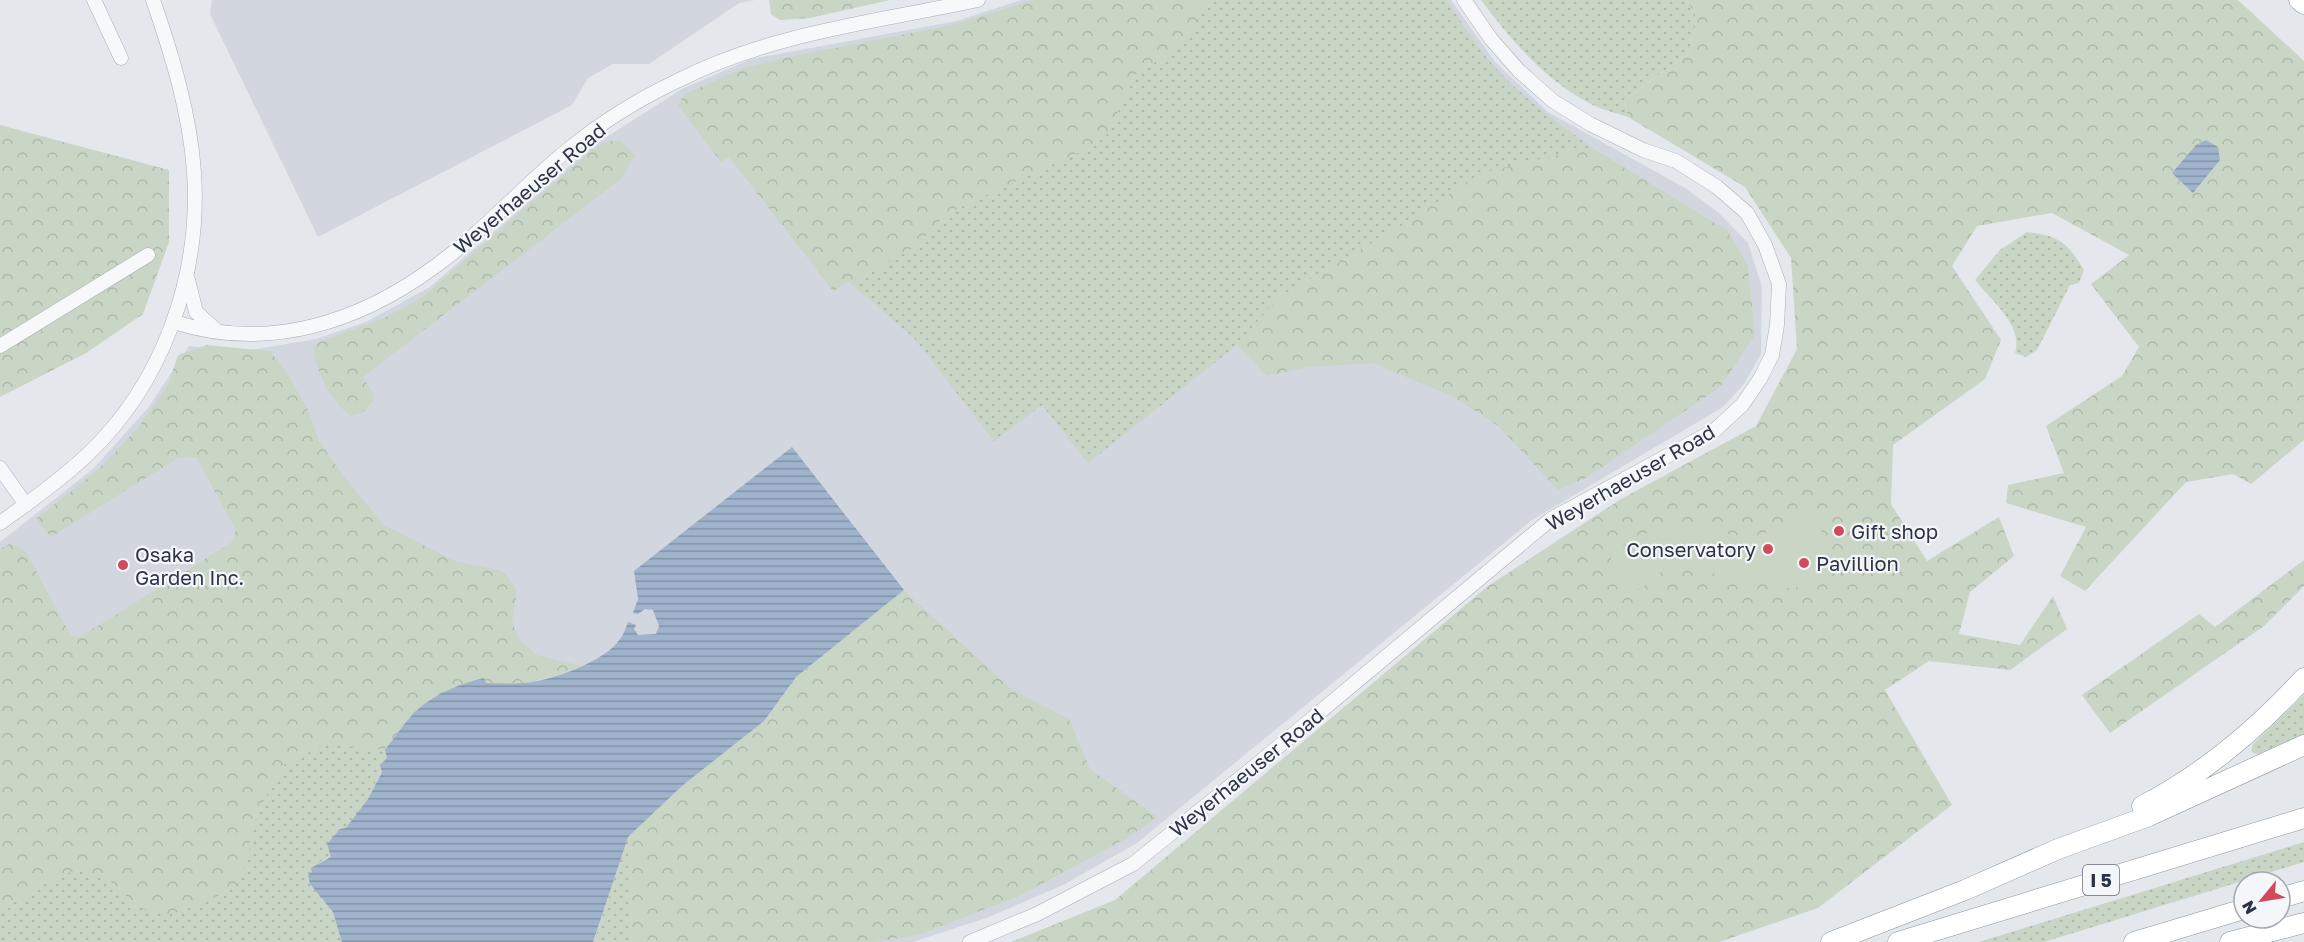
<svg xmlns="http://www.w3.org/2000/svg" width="2304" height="942" viewBox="0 0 2304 942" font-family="'Golos Text',sans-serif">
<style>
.built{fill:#d2d6de}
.grass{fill:url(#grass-dots)}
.forest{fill:url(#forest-crowns)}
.green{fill:#c9d6c5}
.water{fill:url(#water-rules)}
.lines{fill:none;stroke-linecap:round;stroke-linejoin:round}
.minor-casing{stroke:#a9aeb7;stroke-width:15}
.highway-casing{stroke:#8b94a3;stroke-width:21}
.minor{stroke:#f7f8fa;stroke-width:14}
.highway{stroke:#fff;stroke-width:20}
.poi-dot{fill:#d1495b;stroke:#f4f6f9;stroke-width:2}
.labels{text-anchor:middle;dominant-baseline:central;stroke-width:4.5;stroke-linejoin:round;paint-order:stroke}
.shield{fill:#f4f6f9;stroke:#676e7b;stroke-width:1.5}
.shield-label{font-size:18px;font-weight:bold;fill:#2b3445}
.street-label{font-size:20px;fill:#2b3445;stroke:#f4f6f9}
.poi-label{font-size:20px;fill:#2b3445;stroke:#f4f6f9;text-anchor:start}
</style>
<defs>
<pattern id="grass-dots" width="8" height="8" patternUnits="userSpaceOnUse" patternTransform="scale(1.5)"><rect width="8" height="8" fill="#c9d6c5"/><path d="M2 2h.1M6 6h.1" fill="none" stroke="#adb8ab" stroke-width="1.8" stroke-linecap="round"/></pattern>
<pattern id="forest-crowns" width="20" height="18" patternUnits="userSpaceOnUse" patternTransform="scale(1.5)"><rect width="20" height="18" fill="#c9d6c5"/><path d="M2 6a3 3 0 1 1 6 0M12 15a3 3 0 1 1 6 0" fill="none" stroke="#adb8ab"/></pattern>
<pattern id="water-rules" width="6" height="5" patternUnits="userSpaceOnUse" patternTransform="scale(1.5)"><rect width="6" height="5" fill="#9fb4cc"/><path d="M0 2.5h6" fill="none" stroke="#8293a7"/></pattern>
</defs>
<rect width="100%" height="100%" fill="#e4e7ec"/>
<path class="built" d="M212 0H755L739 3 649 64H613L588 78 572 105 318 237 210 14Z
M1021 0H1451L1495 62 1548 112 1685 188 1718 212 1748 243 1762 287 1761 354 1744 384 1723 407 1532 520 1137 843 1063 885 989 917 913 942H0V542L93 469 148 408 189 346 239 352 316 339 366 322 430 287 594 145 682 89 751 59 957 21Z"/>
<path class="grass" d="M1206 0H1446C1460 19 1472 39 1486 57 1516 93 1554 120 1591 147L1481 174 1406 223 1278 298 1237 345 1088 463 1042 405 994 441 914 338 849 282 867 275 918 245 946 214 1090 147 1107 134 1136 74 1169 53 1194 26Z
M1481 0H1687L1697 18 1689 53 1624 100 1628 117C1616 113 1604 110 1593 105 1546 82 1512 41 1481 0Z
M2027 232C2060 236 2067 242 2084 270L2079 283 2070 285 2037 350 2026 357 2015 353C2024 326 1991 300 1975 280L2000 250Z
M2304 695V735L2258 755 2251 751 2253 744Z
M328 744 385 750 387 758 368 799 346 828 331 857 321 861 312 872 310 884 333 912 343 942H0V911L63 873 85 871 113 883 136 905 173 914 229 891 237 884 249 854 250 830 264 800 286 762Z
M628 837 631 942H593L595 939Z
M2304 842V862L2044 942H1979Z"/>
<path class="forest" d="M769 0H890L810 18 780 20 771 14Z
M1033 0H1206L1194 26 1169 53 1136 74 1107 134 1090 147 946 214 918 245 867 275 843 284 834 292 729 157 721 162 678 105 685 94 743 68 784 58 952 25Z
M1687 0H2238L2304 61V440L2251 484 2233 474 2186 482 2085 591 2060 576 2086 527 2006 503 2008 485 2064 473 2046 426 2122 376 2139 347 2091 284 2129 255 2052 213 1977 226 1952 266 2001 340 1985 379 1893 445 1891 504 1927 561 1999 517 2014 556 1970 592 1959 634 2020 645 2053 596 2067 629 2010 670 1929 661 1885 690 1952 805 1818 908 1719 942H1011L1115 900 1488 586 1621 499 1756 426 1797 349 1791 258 1745 187 1628 117 1624 100 1689 53 1697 18Z
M0 125 169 170V242L143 314 86 353 0 397Z
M608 141H621L635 155 622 178 363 377 373 393 374 400 362 413 351 416C331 402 316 372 313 348L319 342 382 319 420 299 594 148Z
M1591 147 1728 231 1748 266 1755 335 1720 387 1586 478 1558 490 1498 426 1454 397 1373 363 1308 367 1267 376 1237 345 1278 298 1406 223 1481 173Z
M207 345 270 351 286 371 309 412 319 441 345 478 384 525 455 561 498 570 506 574 517 592 512 622 521 642 537 655 582 666 560 674 525 683H486L412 715 385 750 328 744 286 762 264 800 251 830 249 854 237 884 229 891 198 904 173 914H154L136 905 113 883 85 871 63 873 0 911V549L11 543 26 552 71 636 80 637 232 542 236 530 196 457 178 458 51 537 36 519 99 469 138 428 168 385 178 355Z
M2304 560V586L2264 626 2110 733 2082 695 2199 614 2215 627Z
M904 590 1011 689 1069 719 1090 769 1157 817 1129 837 1019 896 918 935 874 942H631L628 837 683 785 763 721 796 677Z"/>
<path class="green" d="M1811 514 1842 568 1797 587 1777 589 1765 581C1732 594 1715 565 1686 566 1676 567 1662 570 1655 576 1652 577 1651 580 1649 583 1644 587 1638 589 1632 591L1618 586 1609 570 1612 555C1638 533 1675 517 1709 527 1721 530 1733 537 1745 541Z"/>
<path class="water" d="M2206 140 2218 147 2220 160 2193 193 2172 173 2196 145Z
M792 447 904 590 796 677 764 721 683 785 628 837 593 942H342L333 912 310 884 308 875 312 872 311 868 331 857 327 844 340 829 346 828 368 799 382 772 380 765 387 758 385 750C394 738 402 726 412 715 430 696 458 684 484 678L486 683C498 683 511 684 524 683 550 681 605 662 620 639 624 634 626 627 628 622L636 625 634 629 638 635 656 634 659 626 653 610 645 609 638 614 633 613 638 599 634 571Z"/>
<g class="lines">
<g class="minor-casing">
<path id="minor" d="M94 0 121 58
M188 280 196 312 217 331
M174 322C268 352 359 323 437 265 485 230 524 185 570 148 602 122 639 99 677 81 771 33 876 22 978 0
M0 346 148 255
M0 468 26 505
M0 523C30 502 59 481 86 456 163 384 201 276 194 172 190 114 172 55 153 0
M970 942 1037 914 1133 864 1260 762 1551 519 1715 430 1742 405 1760 379 1772 355 1777 325 1779 284 1765 245 1747 213 1717 187 1676 161 1643 150 1590 124 1553 101 1519 71 1491 39 1464 0"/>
</g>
<g class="highway-casing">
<path id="highway" d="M2299 0 2304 4
M2142 806C2204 774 2257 729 2304 678
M2280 898 2304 891
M1831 942 1965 890 2058 849 2149 816 2304 745
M1898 942 2304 818
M2134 942 2244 909
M2230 942 2304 923"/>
</g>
<use href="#minor" class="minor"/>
<use href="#highway" class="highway"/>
</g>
<g class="poi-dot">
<circle cx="1839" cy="531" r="6"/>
<circle cx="1768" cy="549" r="6"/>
<circle cx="1804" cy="563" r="6"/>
<circle cx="123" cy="565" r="6"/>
</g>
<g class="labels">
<rect class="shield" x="2083" y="865" width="36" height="30" rx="4.5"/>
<g class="shield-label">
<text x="2101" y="880">I 5</text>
</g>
<g class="street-label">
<text transform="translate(529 188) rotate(-40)">Weyerhaeuser Road</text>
<text transform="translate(1630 477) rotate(-30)">Weyerhaeuser Road</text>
<text transform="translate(1246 772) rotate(-39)">Weyerhaeuser Road</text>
</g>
<g class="poi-label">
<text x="1851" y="531">Gift shop</text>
<text x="1756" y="549" text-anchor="end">Conservatory</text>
<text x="135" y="554">Osaka<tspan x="135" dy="23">Garden Inc.</tspan></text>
<text x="1816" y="563">Pavillion</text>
</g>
</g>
<g transform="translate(2262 900) rotate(240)"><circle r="28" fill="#f4f6f9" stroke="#a4a8b1" stroke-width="1.5"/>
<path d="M0-4.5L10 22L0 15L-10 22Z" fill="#d1495b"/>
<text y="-9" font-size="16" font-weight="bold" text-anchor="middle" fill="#2b3445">N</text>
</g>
</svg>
